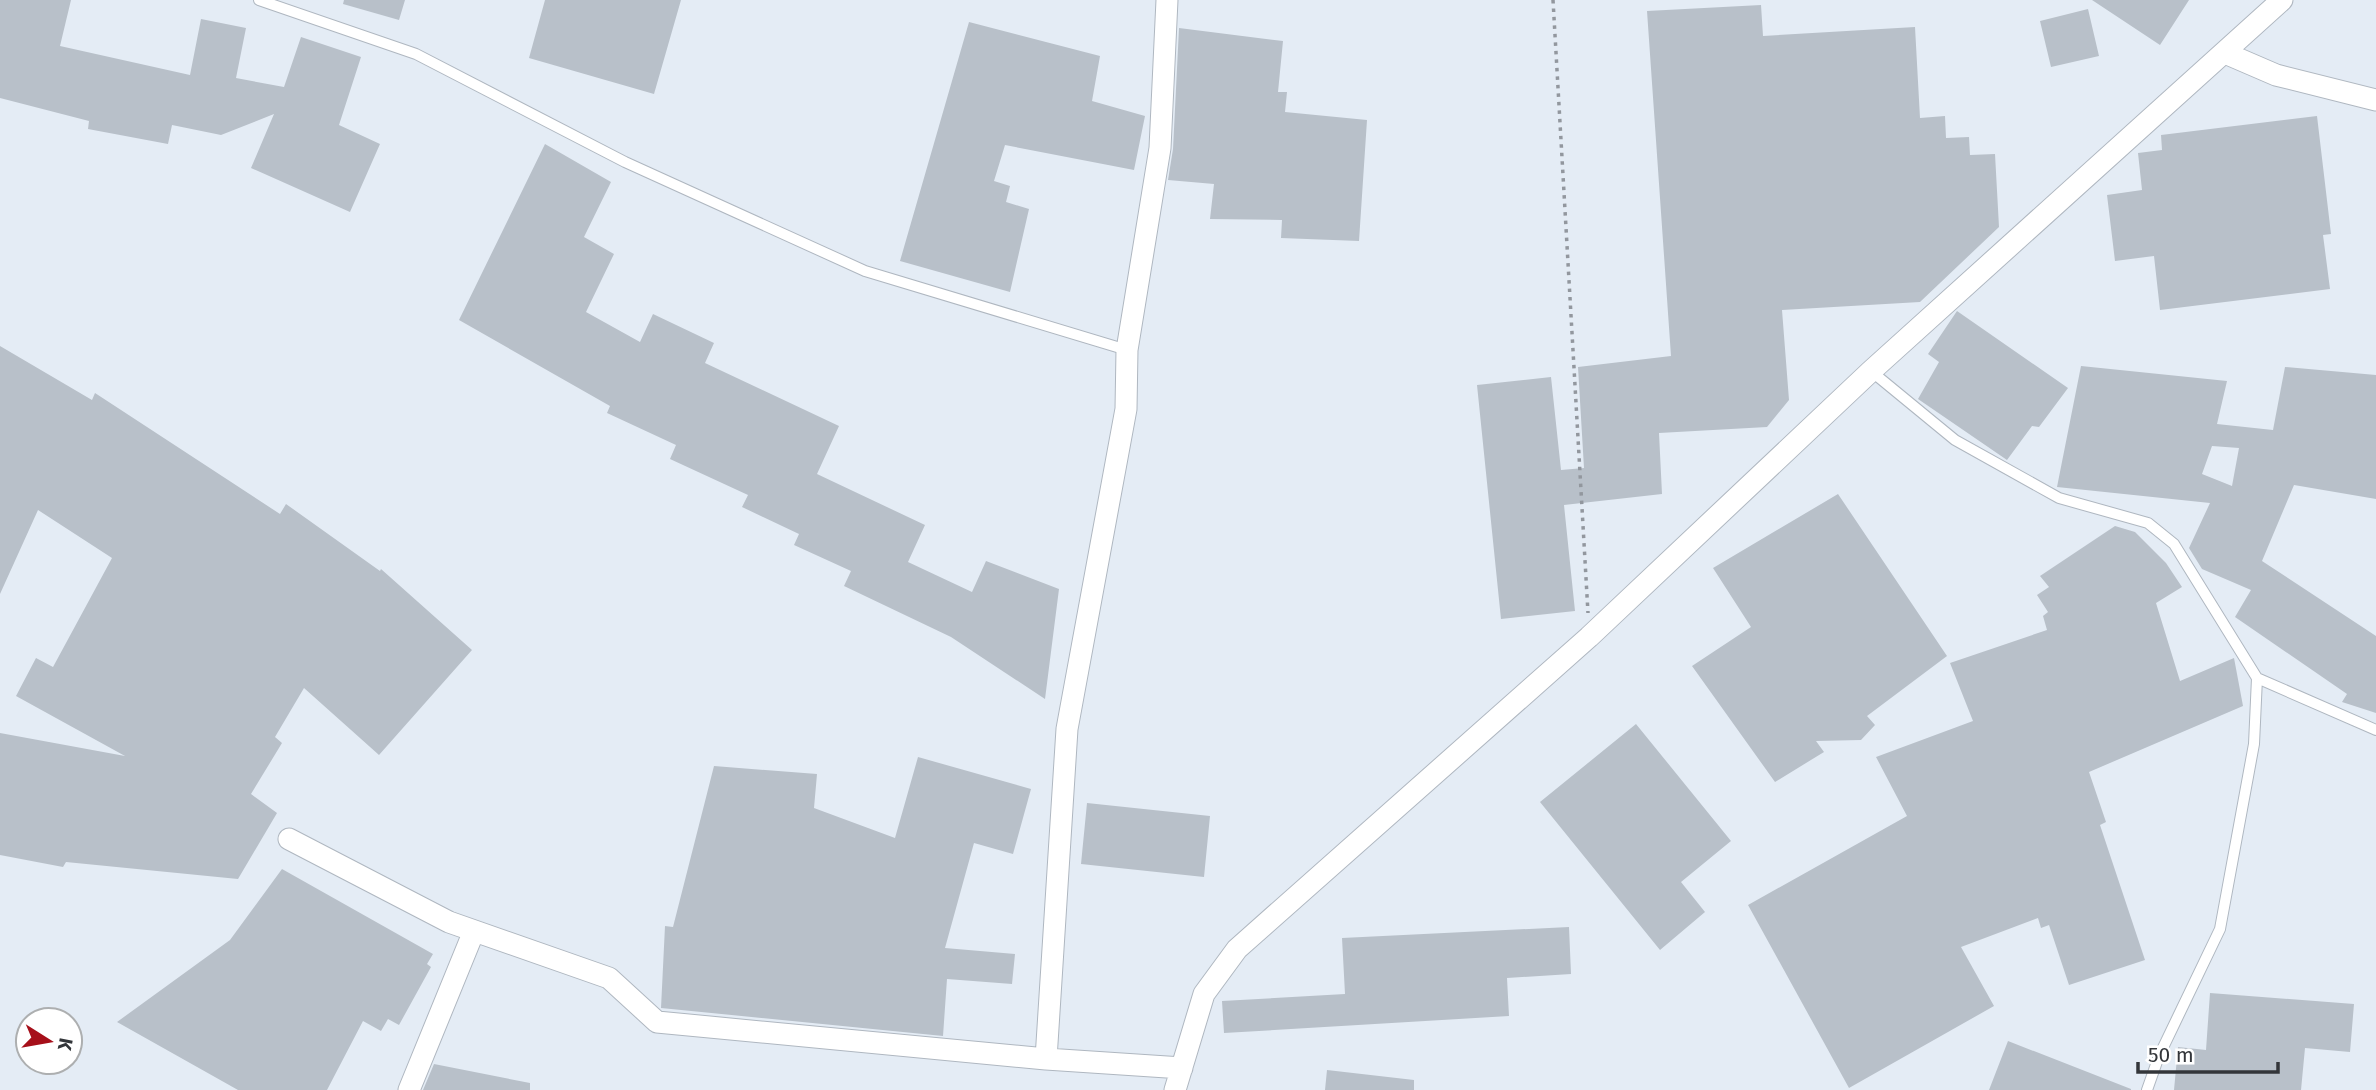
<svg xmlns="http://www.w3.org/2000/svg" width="2376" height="1090" viewBox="0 0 2376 1090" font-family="'Fira Sans',sans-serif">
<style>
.building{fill:#b8c0c9;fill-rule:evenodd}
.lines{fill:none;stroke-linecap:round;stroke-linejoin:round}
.lane-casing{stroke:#afb7c0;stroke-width:12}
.street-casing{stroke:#afb7c0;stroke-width:23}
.path{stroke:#92979e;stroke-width:3.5;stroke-dasharray:3.5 5;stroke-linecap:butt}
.lane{stroke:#fff;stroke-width:10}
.street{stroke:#fff;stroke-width:21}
</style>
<rect width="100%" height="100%" fill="#e4ecf5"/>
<path class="building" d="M0 0H71L60 46 190 75 201 19 246 28 236 78 284 87 301 37 361 57 339 125 380 144 350 212 251 168 274 114 221 135 172 125 168 144 88 129 89 121 0 98Z
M344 0H405L399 20 343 4Z
M545 0H681L654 94 529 58Z
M2092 0H2189L2160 45Z
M1761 5 1763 36 1915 27 1920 118 1945 116 1946 138 1969 137 1970 155 1995 154 1999 227 1920 302 1782 310 1789 400 1767 427 1659 433 1662 494 1564 505 1575 611 1501 619 1477 385 1551 377 1561 470 1584 468 1578 367 1671 356 1647 11Z
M2088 9 2099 56 2051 67 2040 21Z
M969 22 1100 56 1092 101 1145 116 1134 170 1005 145 994 181 1010 186 1006 202 1029 209 1010 292 900 261Z
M1179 28 1283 41 1278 92H1287L1285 112 1367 120 1359 241 1281 238 1282 220 1210 219 1214 184 1168 180 1173 149Z
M2317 116 2331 234 2323 235 2330 289 2160 310 2154 256 2115 261 2107 195 2142 190 2138 153 2162 150 2161 135Z
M545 144 611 182 584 237 614 254 586 312 640 342 653 314 714 343 705 363 839 426 817 474 925 525 908 562 972 592 986 561 1059 589 1045 699 951 637 844 586 851 571 794 545 799 534 742 507 748 495 670 459 676 445 607 413 610 406 459 320Z
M1957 311 2068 388 2039 427 2032 426 2007 460 1918 399 1939 362 1928 354Z
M0 346 92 400 95 393 280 514 286 504 380 571 381 569 472 650 379 755 304 688 275 737 282 743 251 794 277 813 238 879 66 862 63 867 0 855V733L125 756 16 696 36 658 53 667 112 558 38 510 0 594Z
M2081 366 2227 381 2217 424 2273 430 2285 367 2376 375V499L2294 485 2262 561 2376 636V713L2342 702 2347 694 2235 617 2251 590 2202 569 2189 548 2210 503 2057 487ZM2212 446 2239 448 2232 486 2202 474Z
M1838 494 1947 656 1867 716 1875 725 1861 740 1816 741 1824 752 1775 782 1692 666 1751 627 1713 568Z
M2115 526 2135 532 2166 563 2182 587 2156 603 2180 681 2234 658 2243 706 2089 772 2106 822 2100 825 2145 960 2069 985 2049 925 2041 928 2038 918 1961 947 1994 1006 1849 1088 1748 905 1907 816 1876 757 1973 721 1950 663 2047 630 2043 616 2048 612 2037 595 2049 587 2040 576Z
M1636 724 1731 841 1681 882 1705 912 1660 950 1540 802Z
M918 757 1031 789 1013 854 974 843 945 948 1015 954 1012 984 947 979 943 1036 661 1008 665 926 673 927 714 766 817 774 814 808 895 838Z
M1087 803 1210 816 1204 877 1081 864Z
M282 869 433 954 427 964 431 967 399 1025 388 1019 381 1031 363 1021 327 1090H238L117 1022 230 940Z
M1569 927 1571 974 1507 978 1509 1016 1224 1033 1222 1001 1345 994 1342 938Z
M2210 993 2354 1004 2350 1052 2305 1048 2301 1090H2174L2178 1047 2206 1050Z
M2008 1041 2131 1089V1090H1989Z
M434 1064 530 1083V1090H423Z
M1327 1070 1414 1080V1090H1325Z"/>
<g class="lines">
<g class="lane-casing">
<path id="lane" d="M259 0 416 54 625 162 865 271 1127 350
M1871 371 1955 440 2059 498 2148 523 2174 544 2257 678 2254 744 2220 929 2159 1056 2147 1090
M2257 678 2376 730"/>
</g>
<g class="street-casing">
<path id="street" d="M1167 0 1160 148 1127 350 1126 409 1067 729 1046 1059 1182 1068
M2225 53 2276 75 2376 100
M289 839 449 922 609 978 657 1022 1046 1059
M409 1090 474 931
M1175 1090 1204 994 1237 949 1589 637 1871 371 2282 0"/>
</g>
<path class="path" d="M1553 0 1588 613"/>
<use href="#lane" class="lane"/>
<use href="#street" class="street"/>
</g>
<g transform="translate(49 1041) rotate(101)"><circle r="33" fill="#ffffff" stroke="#adafb0" stroke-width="2"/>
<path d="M0-5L12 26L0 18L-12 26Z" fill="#a60f1a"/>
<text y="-10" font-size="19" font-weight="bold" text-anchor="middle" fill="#33363a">K</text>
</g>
<path d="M2138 1062v10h140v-10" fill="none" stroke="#33363a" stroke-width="3.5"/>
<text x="2148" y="1062" font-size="21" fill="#33363a" stroke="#ffffff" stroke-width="5" paint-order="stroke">50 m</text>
</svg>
